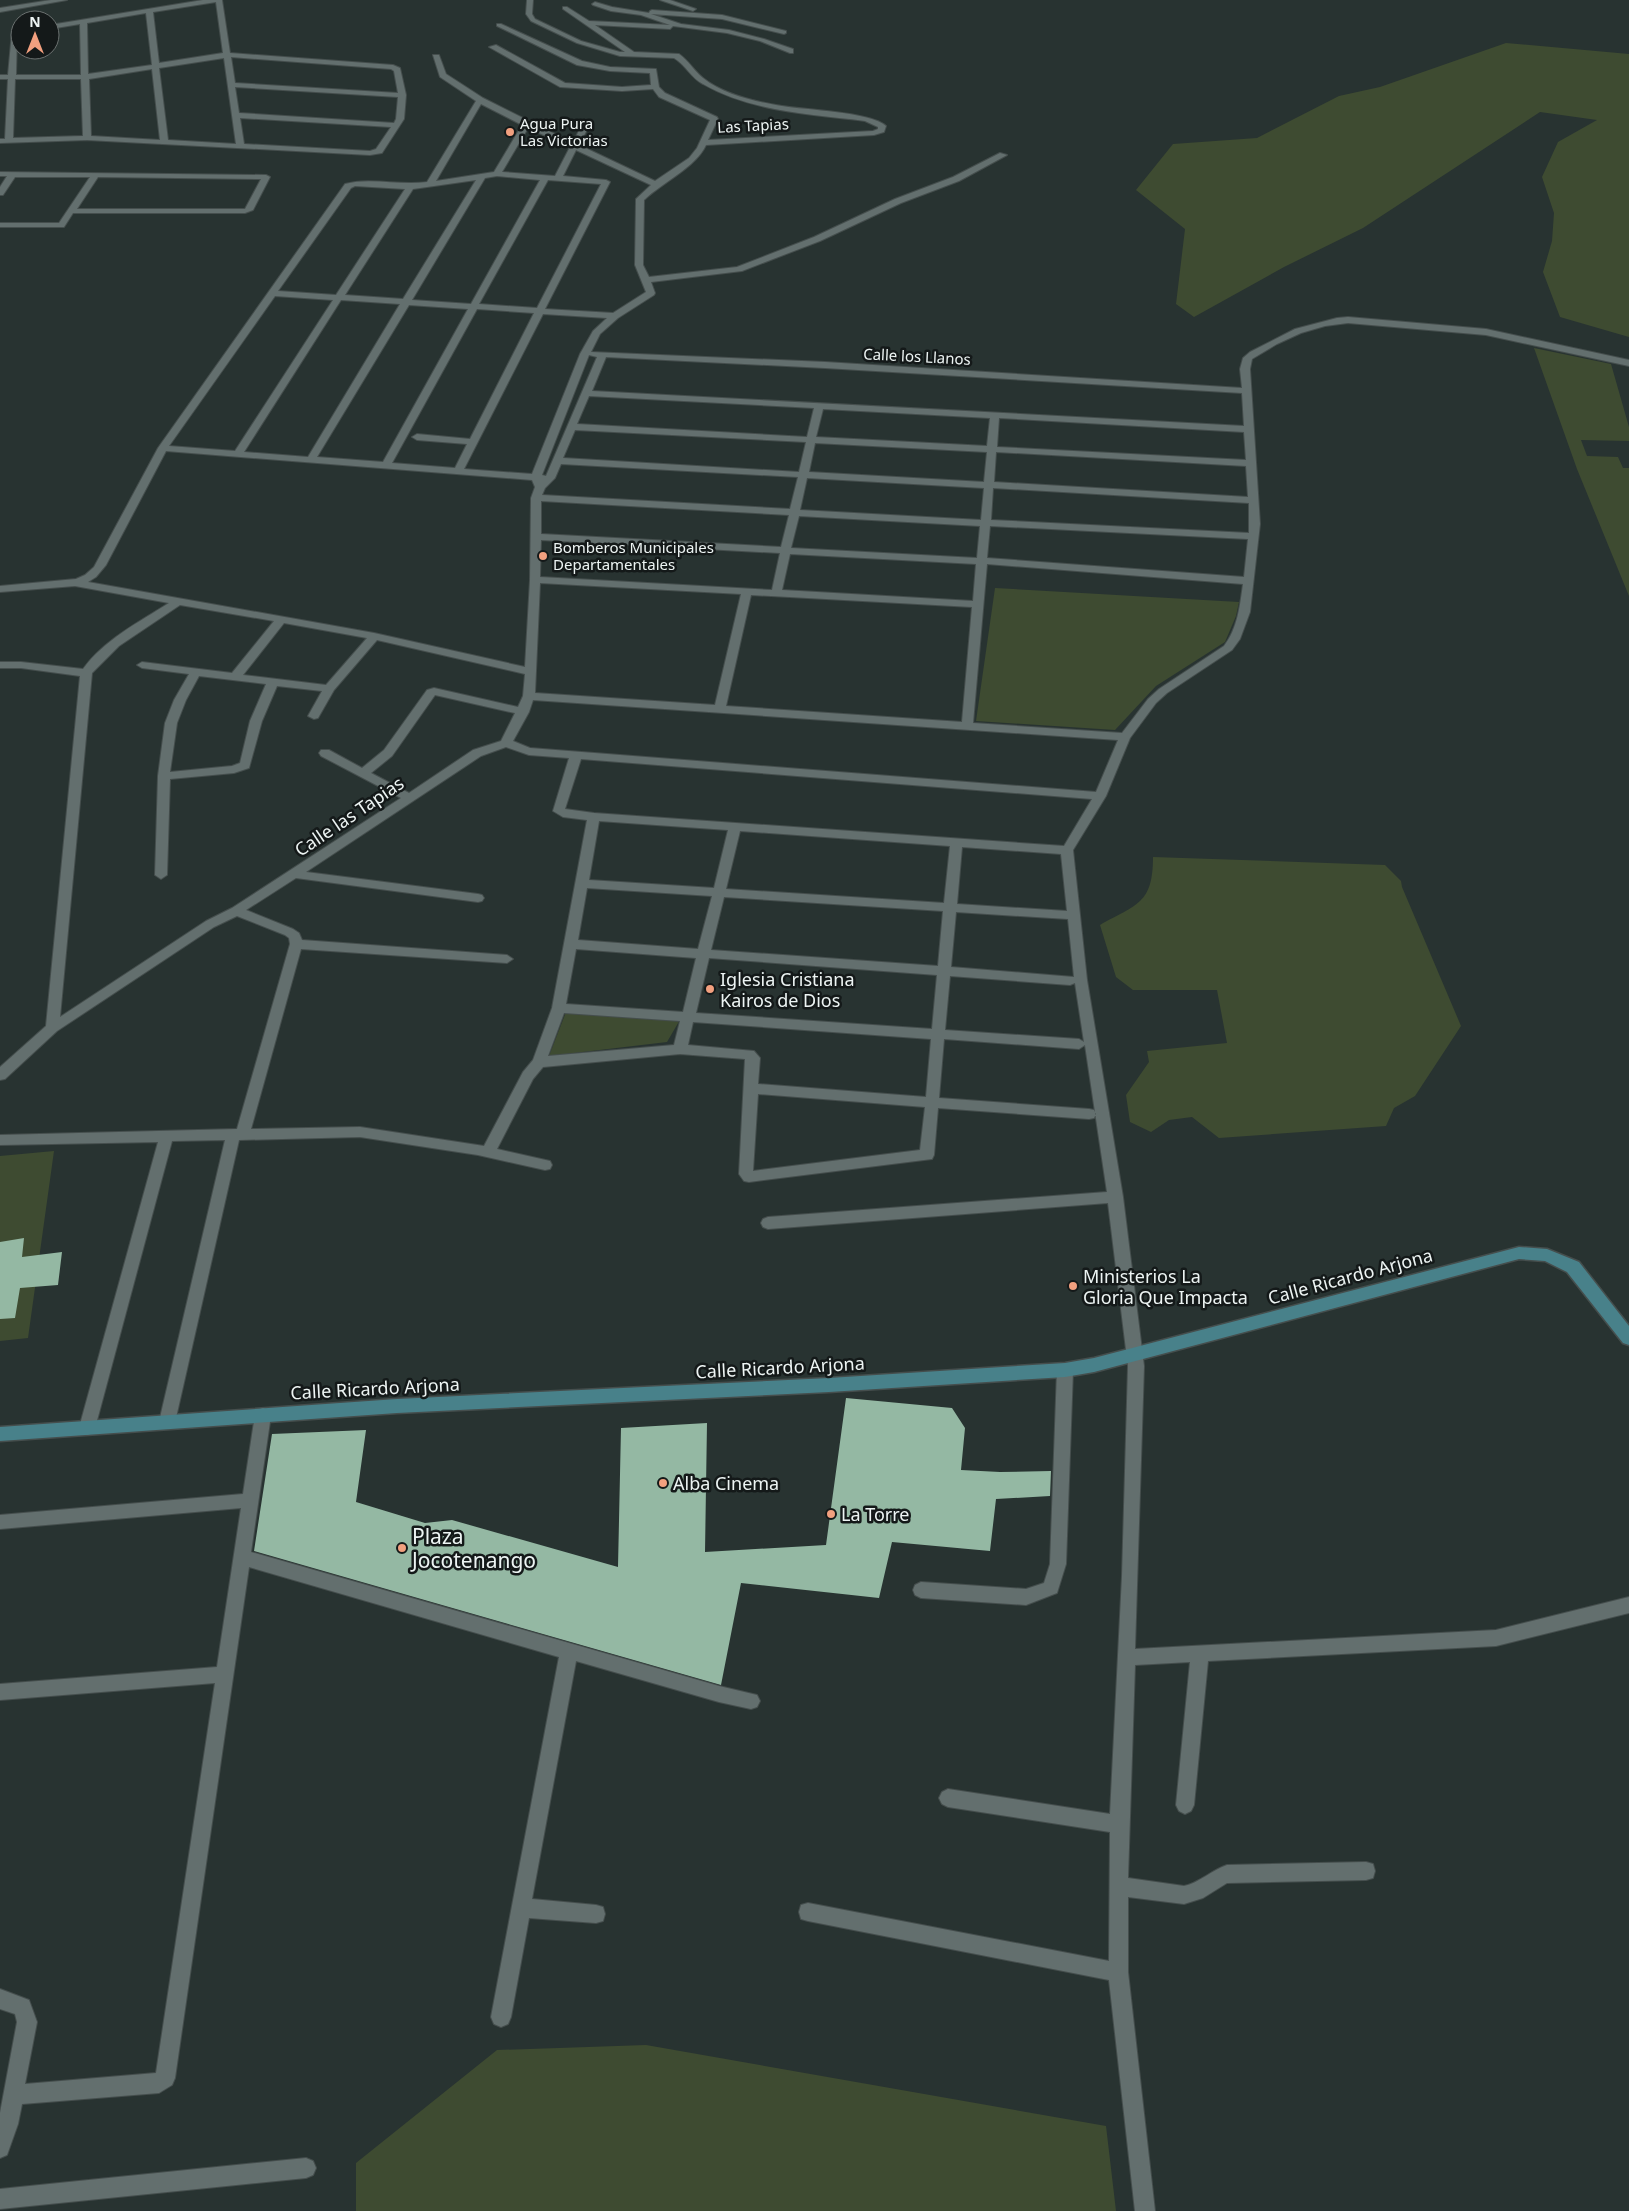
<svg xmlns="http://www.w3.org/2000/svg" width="1629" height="2211" viewBox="0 0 1629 2211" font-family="'Noto Sans',sans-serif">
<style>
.green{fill:#3e4b31}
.building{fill:#94b8a3}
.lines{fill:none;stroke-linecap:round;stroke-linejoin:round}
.street-casing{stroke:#454e4d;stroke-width:2}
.secondary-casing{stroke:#454e4d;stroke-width:3}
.street{fill:#636f6e;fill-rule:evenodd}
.secondary{fill:#48818a;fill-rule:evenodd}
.poi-dot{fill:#f2a07f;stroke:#141919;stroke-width:2}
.labels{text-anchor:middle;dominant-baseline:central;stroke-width:5;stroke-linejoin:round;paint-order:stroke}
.far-poi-label{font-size:15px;fill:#edf4f3;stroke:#141919;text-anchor:start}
.far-street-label{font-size:15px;fill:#edf4f3;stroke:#141919}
.street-label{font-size:18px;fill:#edf4f3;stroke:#141919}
.poi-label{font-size:18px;fill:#edf4f3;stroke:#141919;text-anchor:start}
.near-poi-label{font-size:21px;fill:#edf4f3;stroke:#141919;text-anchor:start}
</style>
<rect width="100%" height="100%" fill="#283331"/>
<path class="green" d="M1506 43 1629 54V337L1560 317 1543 272 1552 241 1554 213 1542 177 1558 142 1597 120 1540 112 1363 228 1284 267 1194 317 1176 304 1185 229 1136 190 1173 144 1257 138 1339 96 1380 87Z
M1534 348 1611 364 1629 427V441L1581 440 1587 456 1618 457 1623 468H1629V596L1577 469Z
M995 588 1239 602 1236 616 1225 642 1156 686 1115 730 976 721Z
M1153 857 1385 865 1401 881 1402 887 1461 1026 1415 1096 1394 1108 1386 1126 1219 1138 1192 1117 1169 1120 1151 1132 1130 1122 1126 1095 1149 1062 1147 1051 1227 1043 1217 990H1133L1116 977 1100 925C1137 904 1153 904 1153 857Z
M566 1012 681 1018 667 1042 549 1056Z
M54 1151 28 1338 0 1341V1156Z
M646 2045 1106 2126 1116 2211H356V2163L497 2050Z"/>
<path class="building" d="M24 1238 22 1257 62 1252 58 1285 20 1288 15 1318 0 1319V1242Z
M846 1398 952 1408 965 1428 961 1470 1000 1472 1051 1471 1050 1496 996 1499 990 1551 892 1542 879 1598 741 1583 721 1685 254 1551 272 1434 366 1430 356 1502 425 1523 452 1520 618 1567 621 1428 707 1423 705 1552 826 1545Z"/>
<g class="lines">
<g class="street-casing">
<path id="street" d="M51 0H67L0 12V8Z
M203 0H222L230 53 393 65 400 68 406 95 404 119 382 153 370 155 87 140 0 143V139H5L8 79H0V75H8L12 32 17 33 16 75H81L80 24 50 29V25ZM216 2 223 53 159 63 153 12ZM146 13 152 65 88 74 87 23ZM231 57 391 69 394 71 398 93 235 83ZM224 58 236 144 168 140 159 68ZM152 69 160 140 91 136 89 79ZM15 79H81L83 136 13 138ZM235 87 398 97 396 119 394 123 239 113ZM240 118 391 127 376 149 370 151 244 144Z
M527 0H533L532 14 535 19 581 41 620 52H625L563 9V7H567L589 21 670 25 641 15 611 11 593 5 592 4 595 2 612 7 649 13 650 11 652 10 722 15 786 31V33L784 34 722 19 651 14 681 24 729 30 764 39 793 49V53H790L760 41 727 33 673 26 670 29 595 25 634 52 679 54C689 61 694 71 703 78 724 95 757 102 782 106 805 110 871 112 886 126L884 132 874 135 706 145C696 167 663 182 644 200L643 265 649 277 737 267 814 237 895 199 953 177 1000 153 1007 155 959 181 901 203 820 241 742 271 651 282 655 293 654 295 618 318 600 334 591 352 825 362 1242 388 1240 369 1243 358 1250 352 1295 329 1337 318 1348 317 1486 329 1629 360V366L1486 335 1348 323 1325 326 1301 333 1277 344 1252 359 1250 369 1260 524 1250 612 1240 639 1232 650 1167 693 1156 703 1130 738 1106 796 1073 850 1087 980 1123 1197 1144 1366 1135 1649 1496 1630 1629 1597V1613L1496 1646 1208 1661 1194 1805 1191 1811 1185 1814 1179 1811 1176 1805 1190 1662 1135 1665 1128 1878 1184 1886C1199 1883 1212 1870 1227 1865L1366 1862 1373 1864 1375 1871 1373 1878 1366 1880 1227 1883 1203 1898 1184 1904 1128 1897V1972L1155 2211H1135L1109 1980 808 1921 801 1919 799 1912 801 1905 808 1903 1109 1961 1110 1832 948 1807 942 1804 939 1798 942 1792 948 1789 1110 1814 1122 1576 1128 1366 1108 1203 768 1229 763 1227 761 1223 763 1219 768 1217 1107 1192 1085 1045 1079 1049 944 1039 939 1098 1089 1109 1094 1110 1096 1114 1094 1118 1089 1119 938 1108 934 1155 932 1159 749 1182 744 1181 739 1174 745 1059 680 1054 543 1067 533 1079 497 1149 550 1161 552 1165 550 1169 545 1170 478 1155 360 1137 239 1140 175 1422 173 1427 167 1429 161 1427 159 1422 225 1140 172 1141 95 1428 93 1433 87 1435 81 1433 79 1428 158 1142 0 1145V1135L237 1129 290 944 289 938 285 935 237 916 214 927 57 1031 5 1079 0 1080V1067L46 1026 80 676 21 668H0V662H21L83 669C104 640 139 622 169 603L75 586 0 592V586L76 579 85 575 94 567 158 448 345 184C371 177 400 186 427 182L476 101 440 77 433 55H439L446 74 483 98 573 143 584 120H590L591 122 579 145 655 181 689 158 697 148 710 120 659 97 653 89 622 91 560 87 489 47 496 45 565 83 622 87 651 85 650 73 610 71 577 65 497 26V24H501L582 61 610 67 656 69 659 87 665 93 717 117 718 119 708 140 873 131 878 129V127L865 121C810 114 752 112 703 84 691 78 686 65 674 58L620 56 577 43 531 21 526 14ZM481 104 522 125 494 172 436 181ZM528 128 570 147 555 176 502 172ZM576 150 651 185 636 199 635 265 646 292 613 313 545 309 610 182 606 180 563 176ZM497 176 540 180 471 304 412 300 485 178ZM476 180 403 299 345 295 413 189ZM548 180 601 184 537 308 479 304ZM355 186 405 189 336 295 278 291 351 188ZM275 296 333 300 235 451 169 446ZM341 300 400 304 308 457 244 452ZM409 305 468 309 383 462 317 457ZM477 309 534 313 470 439 417 434 412 437 417 440 467 444 455 468 392 463ZM543 314 607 318 593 331 580 354 532 474 464 469ZM589 355 597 357 546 476 542 475ZM606 357 825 368 1242 393 1244 426 592 391ZM589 396 814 408 807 437 577 424ZM823 409 990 418 987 446 816 437ZM999 418 1244 432 1246 460 997 447ZM575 430 806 442 799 472 563 458ZM815 443 987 452 984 482 809 472ZM166 451 532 480 535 487 531 498 530 580 525 667 374 633 88 582 96 577 106 565ZM996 452 1246 466 1248 497 994 482ZM561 464 798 477 790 509 542 495 545 488 555 478ZM807 478 984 488 981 520 800 510ZM993 488 1249 503V533L991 520ZM541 501 789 515 781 547 541 534ZM799 516 980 526 977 558 791 548ZM990 526 1248 539 1244 577 987 558ZM541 540 780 553 772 590 540 577ZM790 554 976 564 973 601 782 590ZM987 564 1243 584C1240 605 1238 628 1224 646L1159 689 1148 699 1122 733 973 723ZM540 583 741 594 715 705 535 693ZM751 595 972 607 962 722 726 706ZM180 605 274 621 232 673 142 662 137 665 142 668 189 674 174 700 165 723 158 776 155 875 161 879 167 875 170 779 234 773 249 768 262 721 277 686 322 691 308 716 314 719 318 718 334 690 377 640 525 674 523 696 518 707 434 688 427 690 384 750 362 768 329 750H321L319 753 321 756 401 798 232 908 206 921 60 1017 92 673 119 646ZM284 623 367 638 326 685 243 675ZM199 676 266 684 250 721 240 763 232 766 170 772 177 723 186 700ZM435 695 515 713 501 741 473 750 409 793 371 773 392 756ZM533 700 1118 740 1096 792 530 748 513 741 529 712ZM506 747 529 755 569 758 553 811 563 817 587 820 552 1008 533 1060 523 1072 484 1146 360 1127 251 1129 301 949 507 963 513 959 507 955 302 940 299 933 293 929 246 910 296 878 478 902 482 901 484 898 482 895 478 894 306 872 481 756ZM581 759 1092 799 1064 846 594 813 565 809ZM599 821 728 830 714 888 589 880ZM740 831 950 846 944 903 726 889ZM962 847 1061 854 1067 911 957 904ZM587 888 712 896 698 949 578 940ZM724 897 943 911 938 966 711 950ZM956 912 1068 919 1074 977 951 967ZM576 949 696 958 683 1012 566 1004ZM709 958 937 975 932 1029 696 1013ZM950 976 1070 985 1075 983 1084 1042 1079 1039 945 1030ZM564 1013 680 1021 674 1045 548 1056ZM693 1022 931 1039 926 1097 758 1084 760 1058 754 1051 688 1045ZM758 1094 925 1107 920 1150 753 1171Z
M660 0H670L696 9 693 11Z
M0 172 266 175 270 177 253 210 245 213H73L64 227H0V223H59L90 177H15L3 195H0V187L7 176H0ZM98 177 261 179 245 209H77Z
M1065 1364 1070 1365 1073 1370 1066 1564 1057 1593 1026 1605 921 1598 915 1595 913 1590 915 1585 921 1582 1026 1589 1044 1583 1050 1564 1057 1370 1060 1365Z
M263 1408 269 1410 271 1415 251 1552 719 1686 757 1695 760 1701 757 1707 751 1709 719 1702 576 1661 532 1899 596 1905 603 1907 605 1914 603 1921 596 1923 529 1918 511 2017 508 2024 501 2027 494 2024 491 2017 559 1657 249 1567 175 2078 172 2085 159 2093 22 2104 18 2124 7 2155 0 2158V2113L17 2022 15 2014 0 2009V1989L29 2000 37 2022 25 2084 156 2073 215 1683 0 1700V1684L217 1667 241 1508 0 1529V1515L243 1494 255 1415 257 1410Z
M306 2158 313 2161 316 2168 313 2175 306 2178 0 2209V2189Z"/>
</g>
<g class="secondary-casing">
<path id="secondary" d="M1519 1247 1547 1249 1579 1262 1629 1326V1345L1623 1343 1567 1272 1545 1261 1519 1259 1094 1372 1065 1377 829 1392 397 1413 0 1441V1427L397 1399 829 1378 1065 1363 1094 1358Z"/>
</g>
<use href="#street" class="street"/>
<use href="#secondary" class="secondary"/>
</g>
<g class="poi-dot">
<circle cx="510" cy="132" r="5"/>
<circle cx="543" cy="556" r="5"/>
<circle cx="710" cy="989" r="5"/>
<circle cx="1073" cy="1286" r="5"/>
<circle cx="663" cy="1483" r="5"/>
<circle cx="831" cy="1514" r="5"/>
<circle cx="402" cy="1548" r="5"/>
</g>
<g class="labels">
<g class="far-poi-label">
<text x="520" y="123">Agua Pura<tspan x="520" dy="17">Las Victorias</tspan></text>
<text x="553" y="547">Bomberos Municipales<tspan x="553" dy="17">Departamentales</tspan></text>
</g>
<g class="far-street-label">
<text transform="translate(753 125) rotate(-3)">Las Tapias</text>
<text transform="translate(917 356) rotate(3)">Calle los Llanos</text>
</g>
<g class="street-label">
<text transform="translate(349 816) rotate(-34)">Calle las Tapias</text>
<text transform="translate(1350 1276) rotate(-15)">Calle Ricardo Arjona</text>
<text transform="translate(780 1367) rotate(-3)">Calle Ricardo Arjona</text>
<text transform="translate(375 1388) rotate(-3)">Calle Ricardo Arjona</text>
</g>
<g class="poi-label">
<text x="720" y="979">Iglesia Cristiana<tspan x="720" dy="21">Kairos de Dios</tspan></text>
<text x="1083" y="1276">Ministerios La<tspan x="1083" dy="21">Gloria Que Impacta</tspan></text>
<text x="673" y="1483">Alba Cinema</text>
<text x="841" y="1514">La Torre</text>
</g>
<g class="near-poi-label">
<text x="412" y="1536">Plaza<tspan x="412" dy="24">Jocotenango</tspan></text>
</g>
</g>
<g transform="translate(35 35)"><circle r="24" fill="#141919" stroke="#6b7170"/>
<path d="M0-4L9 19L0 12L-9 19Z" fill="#f2a07f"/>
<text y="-8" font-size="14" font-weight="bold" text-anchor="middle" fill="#edf4f3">N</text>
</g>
</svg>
